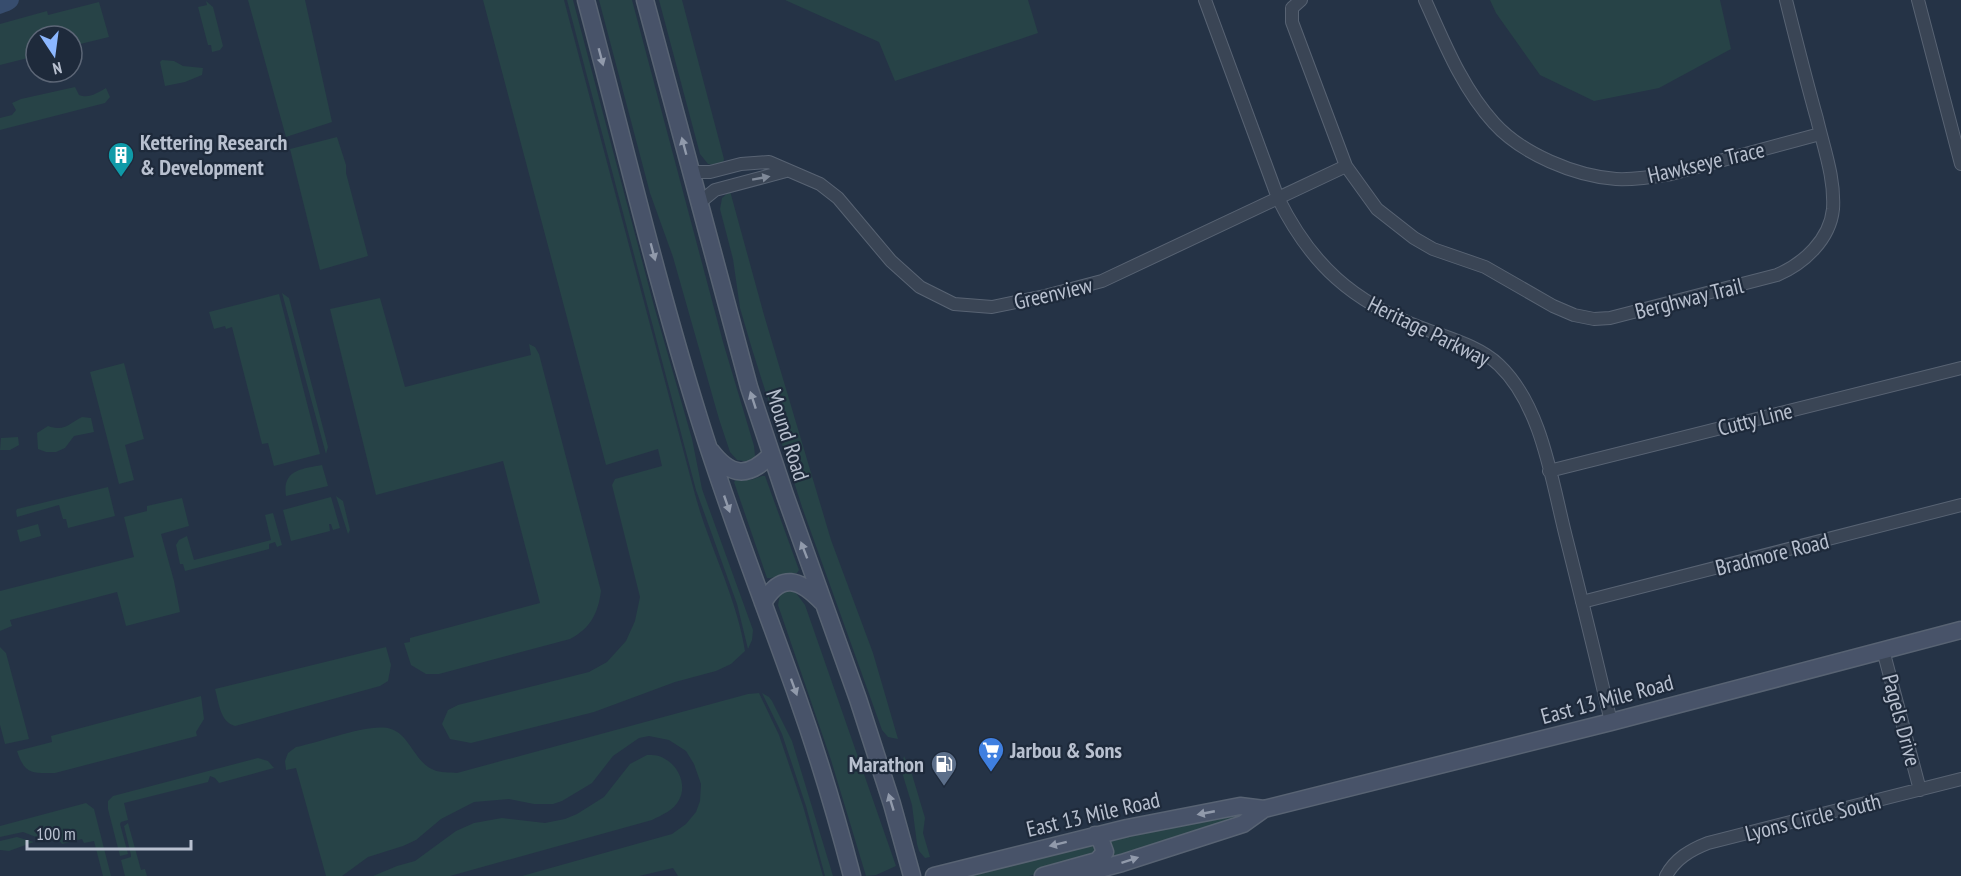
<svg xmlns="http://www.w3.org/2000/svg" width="1961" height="876" viewBox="0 0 1961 876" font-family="'PT Sans Narrow',sans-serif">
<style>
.green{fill:#274347}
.water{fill:#374d6e}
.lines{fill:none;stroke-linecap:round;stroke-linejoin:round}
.street-casing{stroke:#586373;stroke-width:14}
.secondary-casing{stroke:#586373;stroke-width:19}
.street{stroke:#3a4555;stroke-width:12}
.secondary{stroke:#485369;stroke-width:16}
.oneway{fill:#919aab}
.oneway2{fill:#7f8998}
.labels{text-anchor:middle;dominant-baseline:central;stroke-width:4.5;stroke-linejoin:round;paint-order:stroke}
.poi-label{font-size:22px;font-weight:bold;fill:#b8c0cf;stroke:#1e2a3b;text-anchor:start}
.street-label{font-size:22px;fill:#b8c0cf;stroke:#1e2a3b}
</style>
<rect width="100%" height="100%" fill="#253346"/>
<path class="green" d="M248 0H305L332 122 286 137Z
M483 0H564C607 162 650 325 693 487 707 543 736 594 745 651L731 664 716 671 675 682 594 712 471 743 450 739 442 724 448 710 458 705 589 672 607 662 626 641 635 621 640 597 612 485 615 479 662 466 658 449 606 465Z
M567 0H573L654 306 692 439 702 489 753 630 752 640 748 649 737 604 696 490Z
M599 0H632L723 342 754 446 755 456 749 462 737 460 730 452 719 419 673 257 650 193Z
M659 0H682L724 159 723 163 715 165 708 164 700 154Z
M785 0H1028L1038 33 895 81 879 42Z
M1490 0H1720L1731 49 1659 88 1594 101 1540 75 1496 13Z
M206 1 213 7 223 46 220 50 212 52 211 45H208L198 7 207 5Z
M99 2 109 37 72 46V36H36V56L0 65V24L47 11 48 15Z
M162 60 174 61 183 66 203 68 202 75 185 82 165 86 160 62Z
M75 87 79 95C89 99 97 93 106 88L110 97 105 103 0 130V118L12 115 16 110 12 103 21 99Z
M337 137 346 165V173L368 256 320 270 290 149Z
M730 191 764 315 831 540 873 653 898 739 888 737 882 730 802 507 752 349 740 308 733 259 720 209 722 198Z
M282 293 289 298 328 447 326 454Z
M279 294 320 454 274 466 268 443 262 444 232 327 226 329 225 326 214 329 209 312Z
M380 298 405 387 531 355 529 344 535 347 539 354 601 591C598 613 591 628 570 639L439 674H426L411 665 404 643 410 642V638L540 603 503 461 376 495 330 309Z
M124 363 144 439 125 445 134 480 119 484 90 372Z
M82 417 91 418 94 432 74 436 65 448 56 452H46L38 449 37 433 48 426C65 432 68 424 82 417Z
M18 437 19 445 10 450H0L1 438Z
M322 465 328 486 286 496C282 470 301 469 322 465Z
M762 476H765L799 570 797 573C785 572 777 578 767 578L734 482 736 480H751Z
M108 487 115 516 68 528 66 519H63L59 505 17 517 16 511 17 509Z
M336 496 343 501 350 530 348 534Z
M331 497 340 528 333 530 331 524H329L330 531 291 541 283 510Z
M182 498 189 526 161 534 174 581 180 612 126 626 117 592 10 620 12 626 0 631V591L134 557 124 517 147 511V506Z
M273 513 282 545 277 547 275 542 269 544V549L185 571 183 564H180L176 545 179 540 187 536 194 560 271 540 265 515Z
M38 524 41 536 20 542 17 530Z
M785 591H792L796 593 805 605 896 866 876 875 866 876 831 760 778 605 780 594Z
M0 647 6 653 29 739 5 744 0 725Z
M386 647 391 665 388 681 380 686 235 726C220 722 219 703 215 689Z
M759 693 779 735 803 806 823 876H678L673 868 639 876H522L672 834 686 824 696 812 700 801 701 784 694 764 686 751 669 740 649 736 639 738 613 756 592 783 562 801 553 804H534L509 799 474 802 441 819 416 840 403 846 368 857 342 876H326L296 768 286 770 285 761 288 753 296 747C320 743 370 722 391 729 410 735 415 763 434 770 440 773 450 772 457 773L748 694Z
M762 693 769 697 772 701 792 741 833 876H825L806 806 782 734Z
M201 696 204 719 196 732 197 736 55 773C32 773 25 775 17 751L52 742 51 736Z
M647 755C653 755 660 755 665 759 679 766 687 786 679 800 674 810 662 815 652 820L450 876H373L397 866 415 861 456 831 474 823 502 818 545 823 565 819 577 814 604 797 630 764Z
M904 756 911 771 925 818 923 833 930 857 925 858 919 851 917 844 912 805 901 769Z
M258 758 268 761 274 768 219 783 215 778 210 776 208 782 124 803 128 820 121 822 120 824 128 854 120 856 108 809V801L113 796Z
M86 803 94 809 111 876H103L94 841 84 843 82 839 62 844 58 839 36 837 23 832 0 837V826Z
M1241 814 1242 817 1112 858 1110 838Z
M128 823 141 870 145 869 147 876H125L121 860 131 857V855L124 826Z
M17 837 34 842 9 851 0 850V841Z
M1093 844 1097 849 1091 860 1029 876H960Z"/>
<path class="water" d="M0 0H19C18 9 8 11 0 14Z"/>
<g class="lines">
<g class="street-casing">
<path id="street" d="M1205 0 1278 198C1311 265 1353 302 1422 328 1448 338 1479 346 1499 365 1543 407 1552 484 1567 541 1582 601 1597 661 1611 722
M1301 0 1292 8V22L1346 166 1377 209 1414 238 1433 249 1485 267 1553 306 1574 315 1594 319 1610 318 1777 275C1803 264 1830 240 1833 209 1835 178 1824 149 1817 119 1806 80 1796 40 1786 0
M1425 0C1444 42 1462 88 1494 123 1522 154 1575 176 1616 179 1634 180 1653 177 1671 174L1820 134
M1918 0 1961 164
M691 172H710L741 164 769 162 820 184 838 198 891 261 920 287 954 304 992 307 1045 296 1102 281 1346 166
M699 203 715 190 786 171
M1549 471 1961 368
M1582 602 1961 505
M1883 650 1920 790
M1666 876C1675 859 1690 850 1708 843L1961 779"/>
</g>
<g class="secondary-casing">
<path id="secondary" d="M586 0C623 139 656 280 699 418 728 512 764 603 797 696 818 755 836 815 852 876
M645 0 749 387 785 495 858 699 892 804 912 876
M711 451C731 477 748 478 771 455
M763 603C781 572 800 579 822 602
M934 876 1127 828 1240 806 1264 809 1611 722 1961 630
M1043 876 1097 861 1105 852 1101 841 1095 835
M1074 876 1122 863 1243 824 1264 809"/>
</g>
<use href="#street" class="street"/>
<use href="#secondary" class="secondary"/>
</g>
<defs><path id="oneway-solid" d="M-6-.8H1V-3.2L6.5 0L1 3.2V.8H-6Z" transform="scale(1.5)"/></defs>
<g class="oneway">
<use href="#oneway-solid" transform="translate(601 57) rotate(75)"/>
<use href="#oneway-solid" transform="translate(684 146) rotate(-105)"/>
<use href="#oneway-solid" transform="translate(653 252) rotate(75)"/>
<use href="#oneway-solid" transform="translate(753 400) rotate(-108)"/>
<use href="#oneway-solid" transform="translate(727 504) rotate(71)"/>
<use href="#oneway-solid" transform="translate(804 550) rotate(-111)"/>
<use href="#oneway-solid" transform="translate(794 687) rotate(70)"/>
<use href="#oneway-solid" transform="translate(891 802) rotate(-107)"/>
<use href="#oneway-solid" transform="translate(1206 813) rotate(169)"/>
<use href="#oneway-solid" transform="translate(1058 844) rotate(166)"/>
<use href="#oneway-solid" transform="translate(1130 860) rotate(-18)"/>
</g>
<use class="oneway2" href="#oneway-solid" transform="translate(761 178) rotate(-10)"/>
<defs>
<g id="building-pin" transform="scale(1.35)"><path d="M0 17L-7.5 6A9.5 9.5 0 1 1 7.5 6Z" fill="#0f9aa8" stroke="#1e2a3b"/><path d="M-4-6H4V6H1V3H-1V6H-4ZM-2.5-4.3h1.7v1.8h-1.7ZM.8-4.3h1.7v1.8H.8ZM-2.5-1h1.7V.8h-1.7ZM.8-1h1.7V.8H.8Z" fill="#fff"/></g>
<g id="supermarket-pin" transform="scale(1.35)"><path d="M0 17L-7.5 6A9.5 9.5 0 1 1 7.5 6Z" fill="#3f7fe0" stroke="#1e2a3b"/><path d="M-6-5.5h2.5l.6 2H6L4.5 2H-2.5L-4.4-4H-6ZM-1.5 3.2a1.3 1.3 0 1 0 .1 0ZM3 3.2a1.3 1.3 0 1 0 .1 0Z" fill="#fff"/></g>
<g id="fuel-pin" transform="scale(1.35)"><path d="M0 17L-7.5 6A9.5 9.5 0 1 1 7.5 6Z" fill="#5c6f8a" stroke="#1e2a3b"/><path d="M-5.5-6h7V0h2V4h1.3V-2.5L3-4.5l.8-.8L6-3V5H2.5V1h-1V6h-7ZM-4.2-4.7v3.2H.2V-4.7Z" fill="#fff"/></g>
</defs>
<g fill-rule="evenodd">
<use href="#building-pin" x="121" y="155"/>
<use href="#supermarket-pin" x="991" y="750"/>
<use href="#fuel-pin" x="944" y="764"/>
</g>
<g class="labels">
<g class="poi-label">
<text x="140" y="142">Kettering Research<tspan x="140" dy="25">&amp; Development</tspan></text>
<text x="1010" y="750">Jarbou &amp; Sons</text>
<text x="924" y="764" text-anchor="end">Marathon</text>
</g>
<g class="street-label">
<text transform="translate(1706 162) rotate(-13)">Hawkseye Trace</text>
<text transform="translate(1053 293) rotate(-13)">Greenview</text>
<text transform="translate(1689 298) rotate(-14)">Berghway Trail</text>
<text transform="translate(1429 331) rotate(26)">Heritage Parkway</text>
<text transform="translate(1755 419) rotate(-14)">Cutty Line</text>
<text transform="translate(788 435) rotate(72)">Mound Road</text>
<text transform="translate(1772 554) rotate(-14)">Bradmore Road</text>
<text transform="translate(1607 699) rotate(-15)">East 13 Mile Road</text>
<text transform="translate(1902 720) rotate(75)">Pagels Drive</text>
<text transform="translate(1093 814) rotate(-13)">East 13 Mile Road</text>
<text transform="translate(1813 817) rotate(-14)">Lyons Circle South</text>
</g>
</g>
<g transform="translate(54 54) rotate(167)"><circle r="28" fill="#1e2a3b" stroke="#5c6676" stroke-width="1.5"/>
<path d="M0-4.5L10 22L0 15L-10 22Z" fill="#8cb7ff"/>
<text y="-9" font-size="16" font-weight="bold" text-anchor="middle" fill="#b8c0cf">N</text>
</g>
<path d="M27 840v9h164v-9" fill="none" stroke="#b8c0cf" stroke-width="3"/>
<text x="36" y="840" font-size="18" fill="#b8c0cf" stroke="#1e2a3b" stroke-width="4.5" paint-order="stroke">100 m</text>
</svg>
